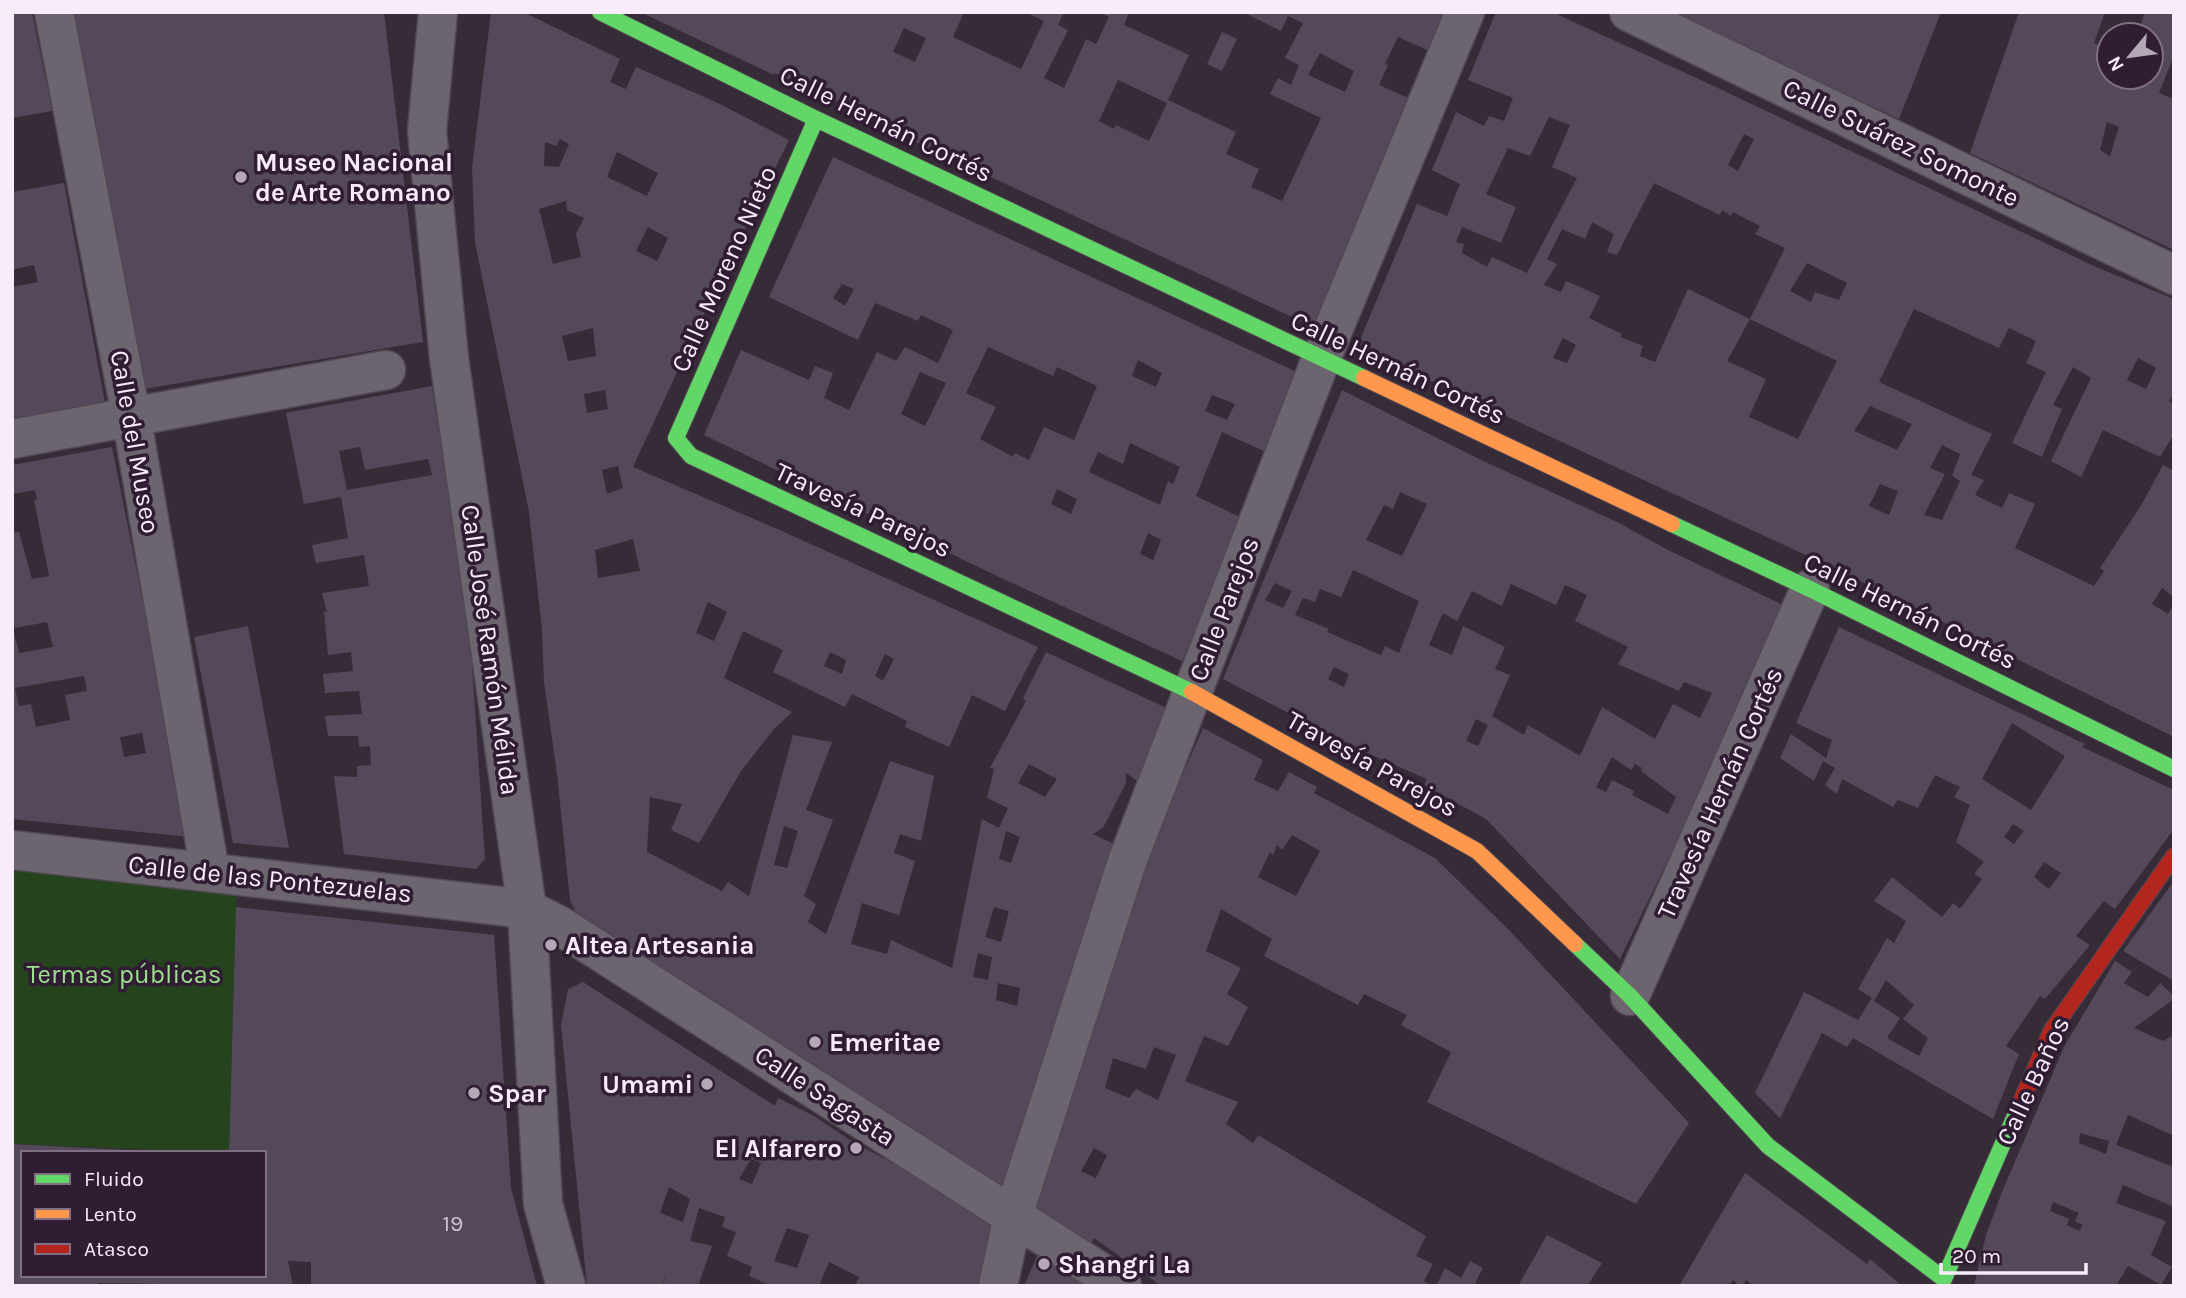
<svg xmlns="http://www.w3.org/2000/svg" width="2186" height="1298" viewBox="0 0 2186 1298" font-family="Karla,sans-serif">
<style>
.green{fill:#25441e}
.building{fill:#54495a;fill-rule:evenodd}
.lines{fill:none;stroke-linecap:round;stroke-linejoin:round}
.street-casing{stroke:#524853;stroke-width:41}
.fast-casing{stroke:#524853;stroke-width:18}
.slow-casing{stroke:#524853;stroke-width:18}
.jam-casing{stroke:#524853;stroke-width:18}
.street{stroke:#6c646e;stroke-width:38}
.fast{stroke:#63d668;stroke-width:16}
.slow{stroke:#ff974d;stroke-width:16}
.jam{stroke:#b3261e;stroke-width:16}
.poi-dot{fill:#b4a8b6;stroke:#301c33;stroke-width:2.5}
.labels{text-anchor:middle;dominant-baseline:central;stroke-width:7;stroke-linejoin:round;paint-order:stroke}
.number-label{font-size:23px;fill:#cfc2d2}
.street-label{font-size:26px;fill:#f8ebfa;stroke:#301c33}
.poi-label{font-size:26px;font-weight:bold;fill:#f8ebfa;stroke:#301c33;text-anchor:start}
.park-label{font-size:26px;fill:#9be08d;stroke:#301c33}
</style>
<rect width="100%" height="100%" fill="#362c38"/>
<path class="green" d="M12 850 237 875 229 1153 12 1144Z"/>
<path class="building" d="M12 12H32L52 111 12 118Z
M41 12H384L423 342 126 392Z
M491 12H523L620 59 610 82 626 89 636 67 720 104 789 140 725 269 633 467 782 531 1038 647 1005 711 972 695 949 747 905 727 907 721 852 694 845 707 773 672 783 650 743 631 724 678 792 712 774 729 741 771 699 843 671 830 682 804 650 797 647 852 722 891 728 882 749 896 793 735 832 742 806 810 833 820 804 896 816 904 808 922 826 934 890 761 934 776 921 841 900 834 894 853 915 861 899 915 862 903 851 944 887 954 891 940 952 968 982 819 999 828 1008 808 987 798 994 769 990 768 1026 701 1023 698 1046 652 1175 712 1143 785 1126 773V783L1103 828 1093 834 1116 845 1006 1193 639 956 576 913 570 900 557 774 544 682 542 629 529 512 475 242 472 168ZM560 139 569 144 559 167 544 166 545 142 556 146ZM617 152 658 173 647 196 607 177ZM566 201 567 210 584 218 576 234 581 257 553 264 539 209ZM648 227 668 238 657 261 636 251ZM593 328 596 356 568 361 562 336ZM605 390 608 409 587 413 584 394ZM618 466 623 488 607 494 602 470ZM633 539 640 571 598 578 595 550ZM708 602 727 612 714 641 696 633ZM830 652 846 660 842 674 824 666ZM885 654 894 659 883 681 875 676ZM1029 764 1057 779 1045 797 1018 783ZM784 826 798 831 787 868 774 865ZM1006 831 1020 837 1011 863 999 859ZM994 907 1009 911 1001 942 985 937ZM978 953 992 957 988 980 973 977ZM998 983 1020 988 1017 1006 996 1000Z
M640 12H964L953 37 1021 69 1044 21 1025 12H1064L1058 25 1068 30 1044 78 1064 88 1086 39 1096 44 1109 17 1098 12H1129L1124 25 1189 55 1168 100 1236 132 1226 154 1259 169 1251 187 1282 201 1321 118 1270 94 1278 78 1291 85 1299 65 1285 58 1303 23 1288 16 1281 31 1243 12H1448L1432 52 1398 37 1385 64 1388 65 1379 85 1413 100 1320 330 840 107 841 103 775 73 774 75ZM904 28 926 38 915 62 893 52ZM1320 53 1354 71 1345 92 1308 75ZM1118 80 1167 103 1149 141 1116 125 1114 129 1099 121Z
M1496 12H1552L1703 81 2096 267 2174 299V392L2169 402 2174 404V434L2160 457 2103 430 2081 477 2051 461 2091 378 2073 367 2053 405 2062 409 2042 457 2012 443 2046 372 2026 363 2036 341 2009 328 1999 348 1914 309 1879 382 1992 434 1971 475 1984 480 1975 495 2002 508 2009 493 2035 504 2015 548 2094 586 2104 571 2100 568 2142 504 2163 465 2174 471V597L2162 588 2152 604 2168 614 2174 604V737L1838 570 1357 347 1417 204 1447 216 1460 184 1432 170 1456 112 1484 126 1489 116 1504 121 1513 98 1468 80ZM1549 117 1570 125 1552 167 1577 178 1527 273 1492 257 1487 267 1462 253 1464 244 1456 242 1462 227 1501 243 1516 207 1486 194 1508 148 1530 156ZM1744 134 1754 139 1738 171 1728 165ZM1654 183 1720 215 1722 210 1731 216 1733 212 1760 226 1755 234 1785 248 1750 319 1837 361 1798 439 1749 417 1766 379 1727 361 1750 319 1688 289 1655 362 1640 356 1643 346 1620 337 1622 334 1589 318 1600 296 1566 281 1561 292 1544 285 1557 264 1547 259 1562 229 1585 239 1592 222 1614 234 1607 252 1617 255ZM1807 263 1847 283 1839 300 1815 292 1811 302 1790 291ZM1563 338 1576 345 1567 363 1553 358ZM2138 358 2156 368 2146 389 2127 380ZM1870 406 1912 424 1897 450 1854 431ZM1942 445 1960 454 1952 476 1960 481 1942 520 1924 515 1945 474 1930 468ZM1880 484 1898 491 1889 515 1869 506Z
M1669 12 1904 13 1941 12 1899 119Z
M2019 12H2105L2094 43 2109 50 2107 70 2109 77H2151V35H2137L2145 12H2168L2174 15V55L2159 93 2174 99V250L1970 153ZM2107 122 2119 127 2110 156 2100 150Z
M1222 32 1237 39 1222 71 1207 64Z
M833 157 1299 373 1268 453 1222 432 1196 496 1244 519 1182 661 997 576 704 435 741 350 809 380 815 366 833 373 824 398 849 410 877 352 896 361 905 347 938 363 953 330 921 315 918 321 875 303 858 340 769 297ZM842 284 854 289 845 306 833 298ZM988 347 1053 376 1057 367 1097 386 1074 440 1044 427 1029 460 1015 453 1013 457 980 439 996 407 966 393ZM1138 360 1162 373 1156 387 1132 376ZM920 372 946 383 925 426 901 414ZM1212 395 1235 404 1227 420 1205 411ZM1130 443 1180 467 1173 484 1168 481 1160 505 1089 472 1098 452 1123 464ZM1057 489 1077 499 1071 514 1051 504ZM1148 533 1161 540 1153 560 1140 554Z
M64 183 105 403 12 418V287L38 282 34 265 12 270V192Z
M432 386 470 635 485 859 476 869 344 854 334 776 357 777V766L371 765 370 746 359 747 358 736H328L325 716 362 714 359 691 325 693 323 674 353 671 351 652 328 655 324 611 327 612 322 593 369 586 364 555 316 563 312 545 348 538 341 497 304 504 286 413ZM360 447 365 470 428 459 432 475 347 490 339 451Z
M1342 390 1479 459 1619 523 1668 550 1785 606 1710 773 1620 959 1486 819 1424 785 1427 779 1360 750 1223 679ZM1400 492 1427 504 1402 556 1366 540 1384 505 1393 509ZM1353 570 1419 601 1399 653 1385 646 1381 655 1327 632 1329 629 1295 615 1303 598 1315 602 1320 589 1341 597ZM1275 583 1292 591 1283 608 1265 600ZM1511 584 1556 605 1565 585 1587 595 1575 621 1628 647 1618 664 1679 691 1684 682 1712 693 1700 718 1673 704 1655 739 1602 707 1580 756 1528 725 1524 735 1492 716 1510 675 1495 669 1505 647 1463 626 1452 655 1429 645 1443 613 1457 621 1472 591 1502 606ZM1334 667 1349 674 1344 687 1328 679ZM1476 719 1488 725 1478 746 1466 741ZM1612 757 1631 770 1635 764 1642 768 1641 771 1676 797 1668 814 1632 795 1634 791 1612 780 1606 792 1596 787Z
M112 447 190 837 12 819V624L19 653 53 647 47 622 15 628 12 618V533L19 532 32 579 49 576 34 500 37 499 35 490 13 494 12 465ZM84 676 87 691 65 695 70 720 36 727 31 704 19 706 15 688ZM142 733 146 753 124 757 120 737Z
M248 626 289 848 233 843 194 637Z
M1839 627 2085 744 2082 747 2174 790V829L2115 909 2104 901 2076 936 2090 945 2045 999 2040 996 2006 1046 2019 1054 1993 1119 1853 1038 1847 1047 1822 1033 1780 1118 1755 1093 1804 992 1858 1020 1872 998 1858 989 1887 938 1894 943 1906 921 1874 901 1892 877 1942 917 1953 903 1960 909 1982 879 1974 874 1984 862 1956 842 1970 805 1954 797 1960 787 1935 775 1918 808 1898 800 1893 807 1842 779 1837 794 1825 785 1835 768 1823 761 1814 781 1780 758 1791 734 1826 758 1832 740 1796 723ZM2012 723 2065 756 2031 810 1982 779ZM2013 824 2024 831 2014 844 2004 837ZM2044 862 2061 873 2049 889 2034 877ZM1886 980 1914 1005 1903 1019 1928 1038 1919 1056 1887 1038 1900 1018 1874 1001Z
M1203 728 1263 760 1254 780 1278 791 1289 772 1317 787 1314 793 1435 858 1509 930 1689 1123 1636 1204 1427 1102 1451 1052 1401 1025 1407 1015 1364 994 1358 1005 1264 956 1272 939 1221 909 1206 951 1241 968 1227 994 1248 1007 1228 1046 1204 1036 1185 1081 1238 1102 1226 1124 1253 1143 1258 1135 1426 1236 1416 1256 1433 1264 1424 1281 1432 1286H1161L1094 1238 1090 1245 1029 1213 1100 993 1160 826ZM1292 835 1320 851 1296 896 1258 877 1270 852 1273 855 1277 845 1282 850ZM1154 1047 1176 1055 1158 1100 1136 1089 1129 1098 1105 1088 1113 1058 1146 1069ZM1094 1148 1107 1155 1096 1178 1081 1171Z
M2174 881V981L2123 951Z
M236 907 494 935 511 1188 537 1286H311V1262L288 1261 293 1286 98 1283V1286H12V1144L147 1151V1153H23V1275H264V1153H229Z
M2115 961 2132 972 2124 983 2148 997 2160 983 2174 996V999L2134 1028 2163 1041 2174 1035V1069L2171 1074 2174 1076V1136L2128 1115 2116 1145 2174 1167V1207L2123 1185 2116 1203 2166 1221 2151 1255 2172 1267 2161 1285 2128 1266 2116 1286H1974L1986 1235 2002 1192 2064 1047ZM2080 1133 2109 1141 2106 1154 2079 1143ZM2053 1202 2079 1213 2075 1221 2083 1225 2079 1231 2067 1225 2069 1219 2050 1211Z
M583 982 775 1106 778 1098 814 1116 850 1140 922 1179 997 1224 979 1286H855L859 1277 829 1262 819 1286H771L749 1276 752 1267 727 1256 736 1232 722 1227 725 1217 699 1208 690 1241 712 1246 698 1286H663L667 1272 662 1286H587L561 1025 568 989ZM751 1159 761 1163 752 1184 739 1179ZM669 1187 690 1199 683 1222 660 1213ZM787 1228 809 1235 797 1268 774 1261Z
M1745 1173 1867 1264 1870 1259 1902 1286H1754L1746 1280 1742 1286H1740L1733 1280 1728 1286H1679Z
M1547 1235 1602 1263 1587 1286H1518Z
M1038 1254 1085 1286H1024Z
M1470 1261 1483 1268 1475 1283 1480 1286H1436L1445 1268 1461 1278Z"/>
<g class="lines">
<g class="street-casing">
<path id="street" d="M54 12 131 415 210 872
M438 12 427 131 449 358 527 909 543 1204 566 1286
M1629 12 2174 275
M12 439 386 370
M12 850 527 909 562 927 1122 1286
M1630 996 1810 589
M998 1286 1013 1216 1127 862 1321 359 1465 12"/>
</g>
<g class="fast-casing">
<path id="fast" d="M600 12 816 119 1364 378
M816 119 676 438 691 456 1192 692
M1672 524 1810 589 2174 769
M1575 944 1630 996 1768 1146 1944 1279 2021 1102"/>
</g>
<g class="slow-casing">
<path id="slow" d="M1364 378 1672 524
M1192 692 1477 851 1575 944"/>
</g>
<g class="jam-casing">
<path id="jam" d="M2021 1102 2052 1030 2174 856"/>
</g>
<use href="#street" class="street"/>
<use href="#fast" class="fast"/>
<use href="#slow" class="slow"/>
<use href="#jam" class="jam"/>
</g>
<g class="poi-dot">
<circle cx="241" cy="177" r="7"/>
<circle cx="551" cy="945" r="7"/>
<circle cx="815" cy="1042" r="7"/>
<circle cx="707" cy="1084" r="7"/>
<circle cx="474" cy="1093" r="7"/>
<circle cx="856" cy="1148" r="7"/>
<circle cx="1044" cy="1264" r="7"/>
</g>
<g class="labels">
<g class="number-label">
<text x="453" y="1223">19</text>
</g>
<g class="street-label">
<text transform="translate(886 124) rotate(26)">Calle Hernán Cortés</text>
<text transform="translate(1901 143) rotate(26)">Calle Suárez Somonte</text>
<text transform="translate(724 269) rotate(-66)">Calle Moreno Nieto</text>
<text transform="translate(1398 368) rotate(25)">Calle Hernán Cortés</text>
<text transform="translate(135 442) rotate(80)">Calle del Museo</text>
<text transform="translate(863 510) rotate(25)">Travesía Parejos</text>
<text transform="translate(1224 609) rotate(-69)">Calle Parejos</text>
<text transform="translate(1910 611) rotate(26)">Calle Hernán Cortés</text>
<text transform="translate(490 650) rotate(82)">Calle José Ramón Mélida</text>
<text transform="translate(1372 764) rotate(29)">Travesía Parejos</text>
<text transform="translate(1720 793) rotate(-66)">Travesía Hernán Cortés</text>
<text transform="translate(270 879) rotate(6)">Calle de las Pontezuelas</text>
<text transform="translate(2033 1081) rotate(-65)">Calle Baños</text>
<text transform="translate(825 1096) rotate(33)">Calle Sagasta</text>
</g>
<g class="poi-label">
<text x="255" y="162">Museo Nacional<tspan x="255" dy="30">de Arte Romano</tspan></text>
<text x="565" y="945">Altea Artesania</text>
<text x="829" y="1042">Emeritae</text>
<text x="693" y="1084" text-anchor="end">Umami</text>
<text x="488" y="1093">Spar</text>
<text x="842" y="1148" text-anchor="end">El Alfarero</text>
<text x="1058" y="1264">Shangri La</text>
</g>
<g class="park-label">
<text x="124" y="974">Termas públicas</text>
</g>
</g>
<rect width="2186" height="1298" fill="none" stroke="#f8ebfa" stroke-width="28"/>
<rect x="21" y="1151" width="245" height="126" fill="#301c33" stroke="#806f83" stroke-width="2"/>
<rect x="35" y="1174" width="35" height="10" fill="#63d668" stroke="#806f83" stroke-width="2"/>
<text x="84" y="1186" font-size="21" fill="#f8ebfa">Fluido</text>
<rect x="35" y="1209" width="35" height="10" fill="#ff974d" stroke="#806f83" stroke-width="2"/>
<text x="84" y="1221" font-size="21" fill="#f8ebfa">Lento</text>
<rect x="35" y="1244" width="35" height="10" fill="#b3261e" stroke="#806f83" stroke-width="2"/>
<text x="84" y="1256" font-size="21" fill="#f8ebfa">Atasco</text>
<g transform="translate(2130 56) rotate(241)"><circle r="33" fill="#301c33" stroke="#806f83" stroke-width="2"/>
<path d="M0-5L12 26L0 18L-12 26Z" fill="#b4a8b6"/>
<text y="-10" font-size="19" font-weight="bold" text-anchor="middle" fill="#f8ebfa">N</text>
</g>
<path d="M1941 1263v10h145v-10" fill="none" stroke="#f8ebfa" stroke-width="3.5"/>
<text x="1952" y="1263" font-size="21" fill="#f8ebfa" stroke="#301c33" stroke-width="5" paint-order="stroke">20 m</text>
</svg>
